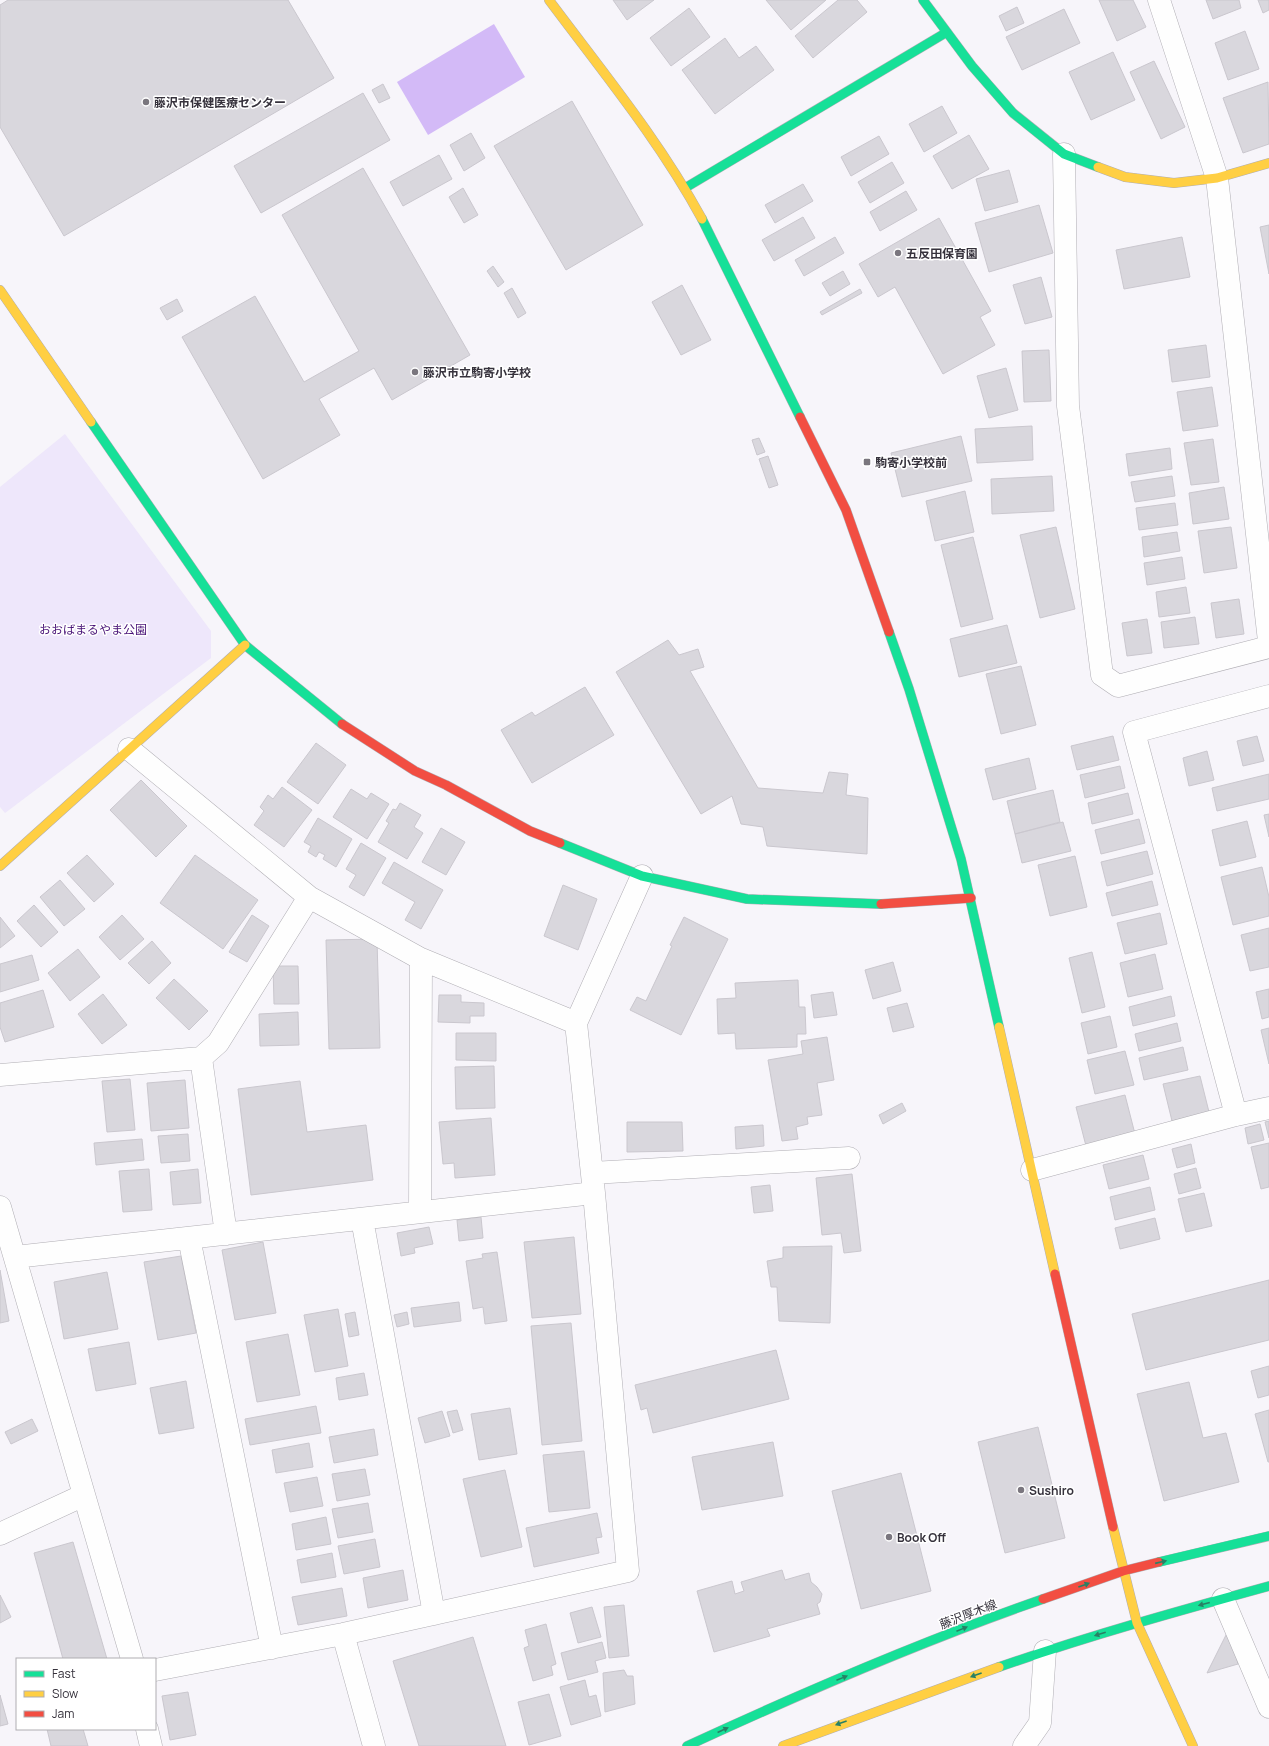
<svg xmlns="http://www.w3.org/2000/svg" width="1269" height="1746" viewBox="0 0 1269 1746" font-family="Manrope,'Noto Sans JP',sans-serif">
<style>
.green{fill:#eee7fb}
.water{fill:#d3baf7}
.building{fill:#d9d7dd;stroke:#cac7ce}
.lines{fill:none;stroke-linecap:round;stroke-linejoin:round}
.street-casing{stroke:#b0aeb4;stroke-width:23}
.fast-casing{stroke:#b0aeb4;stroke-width:10}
.slow-casing{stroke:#b0aeb4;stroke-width:10}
.jam-casing{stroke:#b0aeb4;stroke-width:10}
.street{stroke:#fefefe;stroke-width:22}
.fast{stroke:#16e098;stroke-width:9}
.slow{stroke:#ffcf43;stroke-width:9}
.jam{stroke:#f24e42;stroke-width:9}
.oneway{fill:#288065}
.poi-dot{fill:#7a767e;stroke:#fff;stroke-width:1.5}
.labels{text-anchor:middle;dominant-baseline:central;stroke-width:3;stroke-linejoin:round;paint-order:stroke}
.poi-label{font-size:12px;font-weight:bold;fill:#36323c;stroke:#fff;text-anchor:start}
.park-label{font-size:12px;fill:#471176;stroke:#fff}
.street-label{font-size:12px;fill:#36323c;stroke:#fff}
</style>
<rect width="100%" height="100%" fill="#f7f5fa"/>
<path class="green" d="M65 434 211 631V658L5 813 0 807V487Z"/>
<path class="water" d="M494 24 525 77 428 135 397 82Z"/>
<path class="building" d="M8 0H288L334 78 64 236 0 127V5Z
M613 0H654L627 20Z
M766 0H826L791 30Z
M838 0H857L867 12 813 58 795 36Z
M1099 0H1133L1146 27 1117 41Z
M1206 0H1239L1241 8 1213 19Z
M1258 0H1269V10L1263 13Z
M1017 7 1024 23 1006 31 999 16Z
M689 8 710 37 671 66 650 38Z
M1064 9 1080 43 1022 70 1006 37Z
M1245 31 1259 69 1228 80 1215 43Z
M725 38 739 58 756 46 774 70 715 114 682 70Z
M1113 52 1135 100 1091 120 1069 72Z
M1154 61 1185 127 1161 139 1130 72Z
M1268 82 1269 144 1243 153 1223 98Z
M383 84 390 98 379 103 372 90Z
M363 93 390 140 261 213 234 166Z
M572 101 643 225 566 270 494 146Z
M942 106 957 133 924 152 909 124Z
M471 133 485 158 464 171 450 145Z
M969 135 989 169 952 189 933 156Z
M879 136 889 154 851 176 841 157Z
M439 155 452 179 403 206 390 182Z
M892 162 904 183 870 203 858 182Z
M363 168 470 355 392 400 374 368 319 399 340 435 263 479 182 337 255 296 304 382 359 351 282 215Z
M1009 170 1018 202 985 211 976 179Z
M803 184 813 201 775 223 765 205Z
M463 188 478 215 464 223 449 197Z
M906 191 917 210 880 231 870 212Z
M1039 205 1053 253 989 272 975 223Z
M803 217 815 238 774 261 762 240Z
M939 218 991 311 980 317 995 345 943 374 895 287 878 297 859 264Z
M1269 225V274L1260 227Z
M835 237 844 253 804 276 795 260Z
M1182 237 1190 277 1124 289 1116 250Z
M493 266 504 282 498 287 487 271Z
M843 271 850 284 830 296 822 283Z
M1041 277 1052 317 1025 324 1013 285Z
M682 285 711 340 681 355 652 302Z
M512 288 526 313 518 318 504 293Z
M860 289 862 293 822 315 820 312Z
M177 299 183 311 167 320 160 308Z
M1206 345 1210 377 1172 382 1168 350Z
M1049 350 1051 401 1024 402 1022 351Z
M1006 368 1018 410 989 418 977 376Z
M1212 387 1218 426 1183 431 1177 392Z
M1032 426 1033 460 977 463 975 429Z
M961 436 972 481 902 497 891 453Z
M759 438 765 452 757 455 752 440Z
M1213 439 1219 482 1191 485 1184 443Z
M1170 448 1172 469 1129 476 1126 454Z
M768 456 778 485 769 488 759 459Z
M1052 476 1054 511 992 514 991 479Z
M1172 476 1175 496 1135 502 1131 482Z
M1224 487 1229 519 1193 524 1189 493Z
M965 491 974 532 935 541 926 501Z
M1175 503 1178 525 1139 530 1136 508Z
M1056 527 1075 609 1040 618 1020 535Z
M1231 527 1237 568 1204 573 1198 531Z
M1177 532 1180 551 1144 557 1142 537Z
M973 537 993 619 961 627 941 545Z
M1182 557 1185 579 1147 585 1144 563Z
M1186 587 1190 613 1159 617 1156 592Z
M1239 599 1244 634 1216 638 1211 603Z
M1195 617 1199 644 1164 648 1161 622Z
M1147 619 1152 653 1127 656 1122 623Z
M1007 625 1017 663 959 677 950 639Z
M668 640 679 655 698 649 704 667 690 671 758 788 823 793 829 772 848 774 846 795 868 798 867 854 767 846 763 827 741 824 732 796 701 814 616 672Z
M1021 666 1036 725 1001 734 986 674Z
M585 687 614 735 532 783 501 730 532 712 535 716Z
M1113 736 1119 760 1077 770 1071 746Z
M1257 736 1264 761 1243 766 1237 741Z
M316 743 346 765 318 804 287 782Z
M1207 751 1214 780 1189 786 1183 758Z
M1029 758 1036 789 993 800 985 769Z
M1120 766 1125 788 1085 798 1080 775Z
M1269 774V799L1217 811 1212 788Z
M141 780 187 826 156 857 110 810Z
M282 787 312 810 284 847 254 825 264 811 260 807 268 795 273 799Z
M351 789 367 799 371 793 389 804 367 839 333 817Z
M1053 790 1060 822 1015 834 1007 801Z
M1128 793 1133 814 1092 824 1088 803Z
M400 803 421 815 414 827 423 833 407 859 378 842 389 823 386 821 393 809 396 810Z
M1269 814V837L1264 815Z
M318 818 352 839 336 867 323 859 325 855 319 852 316 857 308 852 311 846 304 842Z
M1139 819 1145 843 1101 854 1095 830Z
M1247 821 1256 857 1220 866 1212 830Z
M1063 822 1071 851 1022 863 1015 834Z
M441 828 465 842 446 875 422 862Z
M361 843 386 858 364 896 349 887 356 875 346 869Z
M1147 851 1153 874 1107 886 1101 862Z
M87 855 114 884 94 902 67 873Z
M195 855 258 900 223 949 160 903Z
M1075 856 1087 907 1050 916 1038 865Z
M394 862 443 890 421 929 405 920 415 902 382 883Z
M1262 867 1269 897V916L1233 925 1221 877Z
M60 880 85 909 64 926 40 897Z
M1152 881 1158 905 1112 916 1106 893Z
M563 885 597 899 578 950 544 936Z
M34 905 58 932 41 947 17 921Z
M1160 913 1167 944 1125 954 1117 923Z
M122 915 144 939 120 960 99 937Z
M252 915 269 926 247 962 229 952Z
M0 917 15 936 0 948Z
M684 917 728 939 681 1035 630 1010 637 997 646 1001 672 946 670 945Z
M1269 928V967L1250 971 1241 935Z
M377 939 380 1048 329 1049 326 940Z
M152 941 171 963 149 984 128 963Z
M78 949 100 977 70 1001 48 973Z
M1092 952 1105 1007 1082 1013 1069 958Z
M1155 954 1163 989 1128 997 1120 963Z
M32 955 39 980 0 992V964Z
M893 962 901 991 873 999 865 970Z
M273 966H298L299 1004H274Z
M174 979 208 1011 189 1030 156 998Z
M798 980 799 1007H805L806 1034H797V1047L736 1049 735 1033 718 1034 717 999 736 998 735 983Z
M1269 989V1017L1262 1019 1256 992Z
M43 990 54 1027 5 1042 0 1027V1003Z
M833 992 837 1015 814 1018 811 995Z
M103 994 127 1025 102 1044 78 1014Z
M439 995H461V1002L484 1003V1016H470V1023L438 1022Z
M1171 996 1175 1016 1133 1026 1129 1007Z
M907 1003 914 1027 893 1032 887 1008Z
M298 1012 299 1045 260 1046 259 1014Z
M1110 1016 1117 1047 1088 1054 1081 1023Z
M1177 1023 1181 1041 1139 1051 1135 1034Z
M1269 1028V1064L1261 1030Z
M456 1033H496V1061L456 1060Z
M827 1037 834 1080 817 1083 822 1115 807 1117 808 1124 796 1127 798 1139 782 1141 768 1060 803 1054 801 1041Z
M1183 1047 1188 1070 1144 1080 1139 1058Z
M1125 1051 1134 1085 1095 1094 1087 1060Z
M494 1066 495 1108 456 1109 455 1067Z
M1200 1076 1209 1112 1172 1121 1163 1084Z
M130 1079 135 1130 107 1132 102 1081Z
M185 1080 189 1128 151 1131 147 1083Z
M300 1081 307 1132 366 1125 373 1180 251 1195 238 1089Z
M1125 1095 1135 1134 1086 1146 1076 1107Z
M902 1103 906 1111 883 1124 879 1115Z
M491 1118 495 1175 455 1178 454 1163 443 1164 439 1122Z
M1269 1121V1138L1265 1122Z
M627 1122H682L683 1151 627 1152Z
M1260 1124 1264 1140 1248 1144 1245 1128Z
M763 1125 764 1146 736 1149 735 1127Z
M188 1134 190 1161 161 1163 158 1136Z
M142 1139 144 1160 96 1165 94 1143Z
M1269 1143V1187L1261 1189 1251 1147Z
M1191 1144 1195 1163 1177 1168 1172 1149Z
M1143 1155 1149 1179 1109 1189 1103 1165Z
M1196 1168 1201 1188 1179 1194 1174 1174Z
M149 1169 152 1210 123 1212 119 1171Z
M198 1169 201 1203 173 1205 170 1172Z
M852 1174 861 1251 844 1253 841 1233 822 1235 816 1178Z
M770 1185 773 1211 754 1213 751 1187Z
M1150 1187 1155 1210 1115 1220 1110 1197Z
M1204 1193 1212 1226 1186 1232 1178 1199Z
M481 1217 483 1238 459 1241 457 1220Z
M1155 1218 1160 1239 1120 1249 1115 1228Z
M429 1227 433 1244 414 1248 415 1253 401 1256 397 1233Z
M574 1237 581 1314 532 1318 524 1242Z
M263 1242 276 1313 235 1320 222 1250Z
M832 1246 830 1323 779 1321 777 1287H771L767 1261 783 1258V1247Z
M497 1252 507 1321 485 1324 483 1307 473 1309 466 1261 483 1258 482 1254Z
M181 1256 196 1333 158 1340 144 1262Z
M0 1270 9 1321 0 1323Z
M107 1272 118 1329 64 1339 54 1282Z
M1269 1280V1340L1146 1370 1132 1314Z
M459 1302 461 1321 414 1327 411 1308Z
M338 1309 348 1366 315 1372 304 1315Z
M355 1312 359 1335 349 1337 345 1314Z
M407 1312 409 1324 397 1327 394 1315Z
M571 1323 582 1441 542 1445 531 1326Z
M288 1334 300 1395 257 1402 246 1342Z
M129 1342 136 1384 96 1391 88 1349Z
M776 1350 789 1399 653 1433 647 1408 641 1410 635 1385Z
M1269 1366V1395L1258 1398 1251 1371Z
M364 1373 368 1395 339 1400 336 1378Z
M186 1381 194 1428 159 1434 150 1388Z
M1189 1382 1203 1438 1226 1433 1239 1482 1164 1501 1137 1394Z
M316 1406 321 1433 250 1445 245 1419Z
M510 1408 517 1454 479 1460 471 1414Z
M457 1410 463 1430 453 1433 447 1412Z
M1269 1410V1462H1268L1255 1414Z
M442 1411 450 1436 425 1443 418 1418Z
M32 1419 38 1431 11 1444 5 1432Z
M1038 1427 1065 1538 1005 1553 978 1442Z
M374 1429 378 1455 334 1463 329 1437Z
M773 1442 783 1496 702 1510 692 1457Z
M309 1443 313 1467 276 1473 272 1450Z
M584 1451 590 1508 549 1512 543 1455Z
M365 1469 370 1495 337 1501 332 1474Z
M505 1470 522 1547 481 1557 463 1479Z
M901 1473 931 1591 861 1609 832 1491Z
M317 1477 323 1506 290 1512 284 1483Z
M368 1503 373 1532 338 1538 332 1509Z
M597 1513 602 1537 596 1538 599 1553 534 1567 526 1528Z
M326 1517 331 1544 296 1550 292 1524Z
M375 1539 380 1567 344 1574 338 1546Z
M73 1542 107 1659H63L34 1553Z
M332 1553 336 1577 301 1583 297 1560Z
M403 1570 408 1600 368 1608 363 1578Z
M782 1570 785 1580 809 1573 811 1582 817 1587 822 1594 820 1602 817 1604 820 1614 767 1629 770 1636 714 1652 697 1591 732 1581 735 1594 744 1591 741 1582Z
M342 1588 347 1616 298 1625 292 1597Z
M0 1595 11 1617 0 1623Z
M624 1605 629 1656 609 1658 604 1607Z
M592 1607 601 1637 578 1643 570 1613Z
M546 1624 556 1664 551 1666 553 1675 533 1681 524 1648 529 1646 525 1630Z
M1229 1629 1238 1664 1207 1673Z
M473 1637 506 1746H419L393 1661Z
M602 1642 606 1658 595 1661 598 1672 568 1680 561 1653Z
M624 1670 627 1676H633L635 1704 605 1712 603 1673Z
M585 1680 589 1697 596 1695 601 1716 571 1725 560 1687Z
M188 1692 196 1735 170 1740 162 1696Z
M549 1694 561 1736 529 1745 518 1702Z
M0 1695 8 1724 0 1726Z
M47 1729H83L88 1746H51Z"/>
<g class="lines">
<g class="street-casing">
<path id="street" d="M1159 0 1217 178 1269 641
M1064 154 1068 406 1102 675 1118 686 1269 647
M129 749 309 897 421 959 576 1023
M201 1058 226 1234
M0 1075 201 1058 218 1043 309 897
M1236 1115 1134 732 1269 696
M1032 1170 1236 1115 1269 1108
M592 1173 849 1158
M0 1207 132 1659
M420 1212 421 959
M362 1219 434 1614
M189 1238 272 1648
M15 1257 594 1193
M0 1534 84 1495
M1223 1599 1269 1707
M343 1634 374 1746
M155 1670 343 1634 628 1571 594 1193 576 1023 642 876
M147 1729 151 1746
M1024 1746 1040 1723 1045 1651"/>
</g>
<g class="fast-casing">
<path id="fast" d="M923 0 972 66 1013 113 1064 154 1098 167
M685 188 947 32
M702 219 800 417
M91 422 245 645 342 724
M889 632 909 689 961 859 999 1027
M560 843 642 876 747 899 881 904
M1159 1562 1269 1536
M999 1667C1088 1636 1178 1611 1269 1586
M687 1746C804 1692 922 1641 1043 1599"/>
</g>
<g class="slow-casing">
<path id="slow" d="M549 0C602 71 659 140 702 219
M1098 167 1125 177 1174 183 1217 178 1269 163
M0 290 91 422
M0 866 245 645
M999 1027 1055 1274
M1113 1527 1137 1623 1193 1746
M783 1746 999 1667"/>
</g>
<g class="jam-casing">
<path id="jam" d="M800 417 846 510 889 632
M342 724 415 771 446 785 530 831 560 843
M881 904 971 898
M1055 1274 1113 1527
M1043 1599 1123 1571 1159 1562"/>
</g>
<use href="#street" class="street"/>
<use href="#fast" class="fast"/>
<use href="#slow" class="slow"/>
<use href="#jam" class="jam"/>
</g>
<defs><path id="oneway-solid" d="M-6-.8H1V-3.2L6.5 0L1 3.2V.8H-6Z"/></defs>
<g class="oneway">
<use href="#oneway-solid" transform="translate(1161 1562) rotate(-13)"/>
<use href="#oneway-solid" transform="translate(1084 1585) rotate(-20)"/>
<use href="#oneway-solid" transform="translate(1204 1604) rotate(165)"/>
<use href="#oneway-solid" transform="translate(962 1629) rotate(-22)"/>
<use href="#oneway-solid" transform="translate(1100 1634) rotate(163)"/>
<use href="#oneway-solid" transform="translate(976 1675) rotate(160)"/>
<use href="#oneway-solid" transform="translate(842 1678) rotate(-22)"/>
<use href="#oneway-solid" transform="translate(841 1723) rotate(160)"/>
<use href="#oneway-solid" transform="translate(723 1730) rotate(-25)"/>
</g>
<g class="poi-dot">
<circle cx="146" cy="102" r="4"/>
<circle cx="898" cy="253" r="4"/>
<circle cx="415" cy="372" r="4"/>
<rect x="863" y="458" width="8" height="8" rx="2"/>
<circle cx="1021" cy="1490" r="4"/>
<circle cx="889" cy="1537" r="4"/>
</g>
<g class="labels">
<g class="poi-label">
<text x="154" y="102">藤沢市保健医療センター</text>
<text x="906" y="253">五反田保育園</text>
<text x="423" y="372">藤沢市立駒寄小学校</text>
<text x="875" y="462">駒寄小学校前</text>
<text x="1029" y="1490">Sushiro</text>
<text x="897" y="1537">Book Off</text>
</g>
<g class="park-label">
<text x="93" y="629">おおばまるやま公園</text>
</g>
<g class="street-label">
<text transform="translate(968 1614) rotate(-21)">藤沢厚木線</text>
</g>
</g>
<rect x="16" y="1658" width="140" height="72" fill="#ffffff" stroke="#afadb1"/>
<rect x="24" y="1671" width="20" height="6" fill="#16e098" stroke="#afadb1"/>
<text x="52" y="1678" font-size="12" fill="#36323c">Fast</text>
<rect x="24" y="1691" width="20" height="6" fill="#ffcf43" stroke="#afadb1"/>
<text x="52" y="1698" font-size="12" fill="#36323c">Slow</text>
<rect x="24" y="1711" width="20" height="6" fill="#f24e42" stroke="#afadb1"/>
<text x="52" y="1718" font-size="12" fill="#36323c">Jam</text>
</svg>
